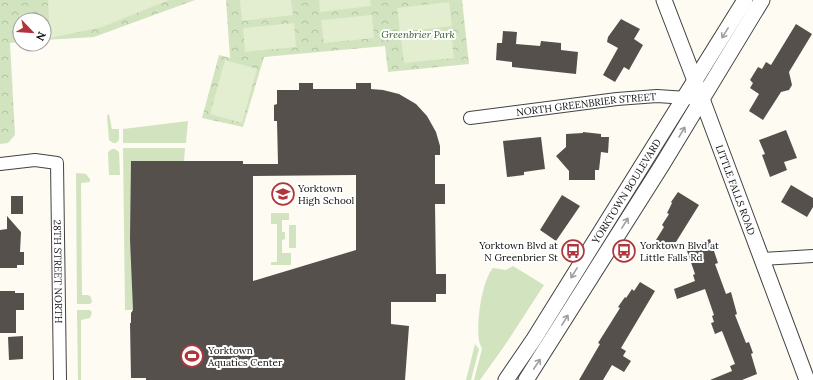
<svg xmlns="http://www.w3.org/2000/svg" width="813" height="380" viewBox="0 0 813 380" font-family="Lora,serif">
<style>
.grass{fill:#d2e4bf}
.park{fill:url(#park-crowns)}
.pitch{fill:#e3edcf}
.building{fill:#56504c;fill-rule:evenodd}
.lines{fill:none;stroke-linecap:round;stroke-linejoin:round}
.minor-casing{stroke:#424242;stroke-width:14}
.tertiary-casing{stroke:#424242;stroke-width:17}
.minor{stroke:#fff;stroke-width:12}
.tertiary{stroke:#fff;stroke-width:15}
.oneway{stroke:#9f9f9f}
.labels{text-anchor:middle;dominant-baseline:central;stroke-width:4;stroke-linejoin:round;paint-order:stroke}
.park-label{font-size:10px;font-style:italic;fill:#325f26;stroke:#fff}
.street-label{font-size:10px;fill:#0f0f0f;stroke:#fff}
.poi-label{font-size:10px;fill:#0f0f0f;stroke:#fff;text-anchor:start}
</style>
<defs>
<pattern id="park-crowns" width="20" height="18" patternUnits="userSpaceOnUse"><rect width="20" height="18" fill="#d2e4bf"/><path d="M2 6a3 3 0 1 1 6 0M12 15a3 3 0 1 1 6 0" fill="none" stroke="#b3c2a3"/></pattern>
</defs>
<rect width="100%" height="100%" fill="#fdfbf2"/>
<path class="grass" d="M109 114 112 129H119V140L116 143H113L109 140 107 116Z
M188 121 186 143H123V129Z
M123 148H185L184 161H131L133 310H125Z
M112 149H115L119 152 120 175H109L108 152Z
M76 173 86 174 90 179V182L81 183 82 295H88L91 297 92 302 90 304H77Z
M271 213H289V220H282V232H285V239L282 240V253H291V265H271V262H277V224H271Z
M289 225H296V248H289Z
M513 266 544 285 505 345 480 380H474L482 349C481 346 479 343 479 340 476 323 482 280 493 268L506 270Z
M77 310H90L92 312 90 318 81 320V380H78Z
M475 344 479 349 471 380H466Z"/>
<path class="park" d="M0 0H195L94 37 44 40V20H20V42L10 43 15 135 8 143 0 144Z
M226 0H462L469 64 388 72 385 46 264 57 243 127 202 118 219 55 230 58Z"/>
<path class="pitch" d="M48 0H169L102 27 50 38Z
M240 0H291L293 15 242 21Z
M319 0H370L371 6 320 12Z
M449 2 452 26 400 32 397 8Z
M372 15 374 38 324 43 321 20Z
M294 23 296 47 245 52 243 28Z
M451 33 454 58 404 63 401 39Z
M225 60 257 69 242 123 210 114Z"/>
<path class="building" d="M621 19 640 29 634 39 643 45 629 70 624 67 615 82 603 75 618 48 607 42 608 37Z
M796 24 812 34 789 72 792 85 789 90 781 92 763 120 749 111 759 94 750 88 753 83 750 80 758 67 762 69 766 62 771 65Z
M503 31 517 32 516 44 540 46 541 41 561 43V50L578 52 576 74 512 67V62L496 60 497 43H502Z
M299 83H313V89H356V83H371V89L383 90 399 94 416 104 427 116 436 132 440 146V155H435V184H445V204H435L436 274H446V294H436V302H391V324L409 326 405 380H146V378H131L130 323H131V313L133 310 130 239 131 161H243V164H278L277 121H274V105L277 104V90H299ZM356 175V250L253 281V176Z
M786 130 797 158 784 162 787 170 770 177 762 155 765 154 759 140Z
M583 132 601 134V137H609L608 153 601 152 599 170H595V180H569V171L556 156 566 147V134L583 133Z
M541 137 545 169 524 172V175L507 177 503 141Z
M791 185 813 198V207L807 217 781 202Z
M678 192 699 205 671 250 656 240 664 227 662 225 669 214 667 213 672 203 671 202Z
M562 195 580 206 556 241 540 230Z
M11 196H23V214H11Z
M7 216 21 232 20 252H24V265H17V268H0V230L7 229Z
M710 239 718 263 715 264 726 294 731 292 737 314 735 315 746 343 749 342 753 353 751 354 757 374 742 380H710L732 371 730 366 735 364 722 331 715 334 711 323 714 322 712 316 714 315 705 289 677 299 674 289 695 281 693 275 695 274 686 248Z
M640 282 655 291 621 348 626 351 623 356 631 361 624 372 612 365 603 380H579L600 344 598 343 620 308 618 307 625 297 626 298 632 289 634 291Z
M0 291H15V293H24V310H16V333H0Z
M23 336V359L9 360 8 337Z"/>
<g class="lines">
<g class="minor-casing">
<g id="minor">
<path id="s1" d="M470 118 617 99 657 96 702 99"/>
<path id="s2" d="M0 164 35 160 57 163 60 380"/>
<path d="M762 259 813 256"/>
</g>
</g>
<g class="tertiary-casing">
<g id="tertiary">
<path id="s3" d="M664 0 702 99 807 380"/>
<path id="s4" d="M506 380 534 339 745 0"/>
<path d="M526 380 662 165 762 0"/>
</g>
</g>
<use href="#minor" class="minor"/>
<use href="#tertiary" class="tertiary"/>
</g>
<defs><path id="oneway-shaft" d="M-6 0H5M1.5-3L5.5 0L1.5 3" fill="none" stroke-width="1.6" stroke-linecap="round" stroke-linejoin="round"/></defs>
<g class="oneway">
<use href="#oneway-shaft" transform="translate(725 33) rotate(122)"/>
<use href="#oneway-shaft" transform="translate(682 132) rotate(-59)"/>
<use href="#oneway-shaft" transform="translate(625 223) rotate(-58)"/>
<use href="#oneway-shaft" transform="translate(574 273) rotate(122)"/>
<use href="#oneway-shaft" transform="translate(565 320) rotate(-58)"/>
<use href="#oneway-shaft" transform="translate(537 364) rotate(-56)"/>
</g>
<defs>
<g id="school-ring" transform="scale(1.15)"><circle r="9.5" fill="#fff" stroke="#af363d" stroke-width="1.5"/><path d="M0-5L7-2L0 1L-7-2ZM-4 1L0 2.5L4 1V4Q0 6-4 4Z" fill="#af363d"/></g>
<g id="bus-ring" transform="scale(1.15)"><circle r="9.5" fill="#fff" stroke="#af363d" stroke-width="1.5"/><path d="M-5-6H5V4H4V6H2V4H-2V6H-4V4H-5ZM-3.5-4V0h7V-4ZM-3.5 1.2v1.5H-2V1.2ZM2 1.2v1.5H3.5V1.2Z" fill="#af363d"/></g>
<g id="stadium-ring" transform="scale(1.15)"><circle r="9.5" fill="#fff" stroke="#af363d" stroke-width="1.5"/><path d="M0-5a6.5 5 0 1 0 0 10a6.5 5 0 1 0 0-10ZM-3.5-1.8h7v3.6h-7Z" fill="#af363d"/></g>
</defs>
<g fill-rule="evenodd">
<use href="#school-ring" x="283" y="194"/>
<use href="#bus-ring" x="573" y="251"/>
<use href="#bus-ring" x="624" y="251"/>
<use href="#stadium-ring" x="192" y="356"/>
</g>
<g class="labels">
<g class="park-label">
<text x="418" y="34">Greenbrier Park</text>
</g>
<g class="street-label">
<text stroke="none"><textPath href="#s1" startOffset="117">NORTH GREENBRIER STREET</textPath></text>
<text stroke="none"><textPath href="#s4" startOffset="224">YORKTOWN BOULEVARD</textPath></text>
<text stroke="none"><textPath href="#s3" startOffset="203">LITTLE FALLS ROAD</textPath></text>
<text stroke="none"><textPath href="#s2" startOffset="166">28TH STREET NORTH</textPath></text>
</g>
<g class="poi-label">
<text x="298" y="188">Yorktown<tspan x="298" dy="12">High School</tspan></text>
<text x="558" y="245" text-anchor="end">Yorktown Blvd at<tspan x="558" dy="12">N Greenbrier St</tspan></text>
<text x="640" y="245">Yorktown Blvd at<tspan x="640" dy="12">Little Falls Rd</tspan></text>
<text x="208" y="350">Yorktown<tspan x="208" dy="12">Aquatics Center</tspan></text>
</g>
</g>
<g transform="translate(32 32) rotate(115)"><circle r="19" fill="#ffffff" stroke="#9f9f9f"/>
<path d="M0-3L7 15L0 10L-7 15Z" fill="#af363d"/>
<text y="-6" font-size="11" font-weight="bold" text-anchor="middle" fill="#0f0f0f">N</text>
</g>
</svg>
